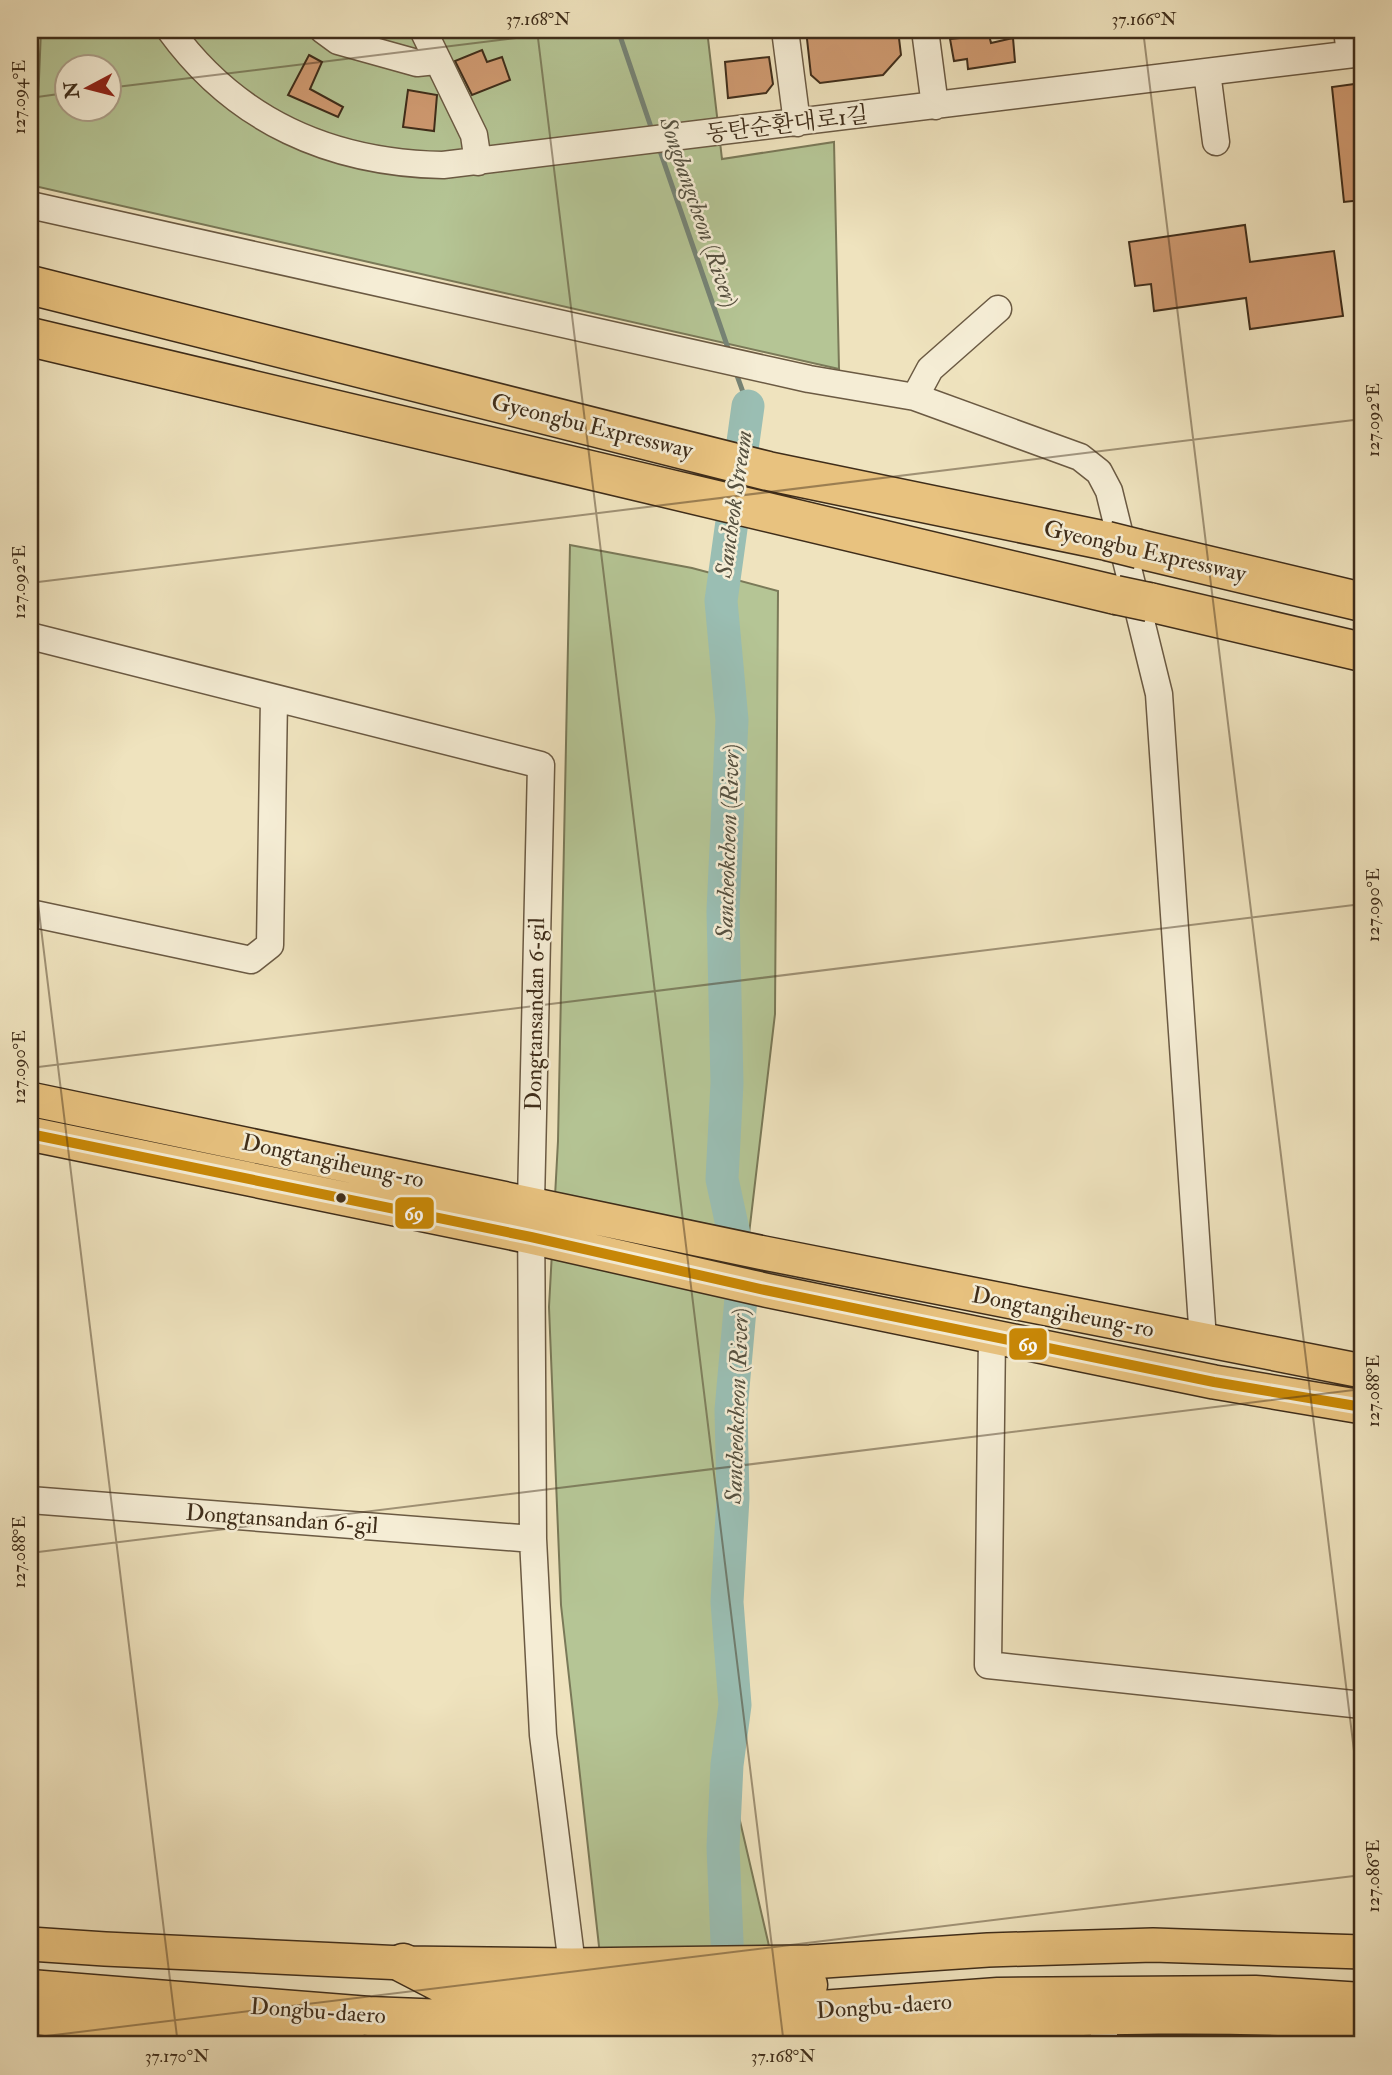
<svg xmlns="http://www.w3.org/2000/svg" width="1392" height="2075" viewBox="0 0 1392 2075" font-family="'IM FELL Double Pica','Noto Serif KR',serif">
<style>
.green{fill:#b5c595;stroke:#7a7958;stroke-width:2;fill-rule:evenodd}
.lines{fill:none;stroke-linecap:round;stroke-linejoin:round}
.stream{stroke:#768476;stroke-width:5}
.river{stroke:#9abeb3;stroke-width:33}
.building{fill:#cf9a71;stroke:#3f2d1a;stroke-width:2}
.minor-casing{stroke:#6b5a43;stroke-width:29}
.major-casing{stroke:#3f2d1a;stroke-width:36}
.highway-casing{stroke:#3f2d1a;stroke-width:41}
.minor{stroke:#f5edd5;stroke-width:26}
.major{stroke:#e8c27f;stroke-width:33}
.highway{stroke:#e8c27f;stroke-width:38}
.highway-bridge-casing{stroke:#3f2d1a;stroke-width:41;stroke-linecap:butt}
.highway-bridge{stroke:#e8c27f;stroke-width:38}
.bus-1-casing{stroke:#f5edd5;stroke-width:16}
.bus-1{stroke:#c98806;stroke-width:10}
.ticks{fill:none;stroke:#3f2d1a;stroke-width:2;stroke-opacity:0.45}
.bus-dot{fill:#3f2d1a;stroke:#f5edd5;stroke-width:2.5}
.labels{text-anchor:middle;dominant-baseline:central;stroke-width:5;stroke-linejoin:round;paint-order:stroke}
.street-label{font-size:23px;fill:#3f2d1a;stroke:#f5edd5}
.water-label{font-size:24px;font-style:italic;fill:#565140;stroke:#f5edd5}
.line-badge{stroke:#f5edd5;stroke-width:2.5}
.badge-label{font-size:19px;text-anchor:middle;font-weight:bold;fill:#fff}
.neatline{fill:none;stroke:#3f2d1a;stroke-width:2.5}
.ticks-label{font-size:18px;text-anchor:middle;fill:#3f2d1a}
</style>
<rect width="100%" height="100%" fill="#efe3be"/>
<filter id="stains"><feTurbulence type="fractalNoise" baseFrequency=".00286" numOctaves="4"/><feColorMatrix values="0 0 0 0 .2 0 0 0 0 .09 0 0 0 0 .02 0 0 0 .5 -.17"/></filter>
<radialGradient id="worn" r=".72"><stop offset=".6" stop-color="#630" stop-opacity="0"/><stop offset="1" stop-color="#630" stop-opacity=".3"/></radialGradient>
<path class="green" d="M41 30H707L722 159 834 142 839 369 30 185V121L38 103ZM66 66H108V108H66Z
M570 545 692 568 778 591 775 1014 740 1310 727 1765 792 2045H610L561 1605 549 1307 558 1141Z"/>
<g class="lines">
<path class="stream" d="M618 30 653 133
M658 145 730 354
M735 370 748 406"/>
<path class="river" d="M729 1989 723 1847 727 1765 735 1705 727 1602 733 1498 731 1410 743 1276 722 1179 727 1083 723 911 732 720 721 601 748 406"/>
</g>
<path class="building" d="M806 30H898L901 55 883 75 820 83 811 75Z
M989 35 991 43 1013 38 1015 62 968 69 967 59 954 61 950 39Z
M482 50 487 62 502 57 510 80 472 95 455 61Z
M309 55 322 62 310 89 343 107 338 117 288 95Z
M769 57 773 84 766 93 728 98 725 62Z
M1362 83V200L1344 202 1332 87Z
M408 90 437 95 434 131 403 127Z
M1245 225 1250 262 1334 251 1343 316 1250 329 1246 298 1154 311 1151 284 1135 286 1129 242Z"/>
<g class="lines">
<g class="minor-casing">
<path id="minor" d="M170 30C236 121 331 163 443 165L1362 53
M323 30 338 41 417 63 436 61
M423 30 474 135 478 162
M785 30 797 123
M925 30 935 106
M1347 30 1350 54
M1207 72 1216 142
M30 205 809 379 915 397
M998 309 930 369 915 397 1080 457 1099 472 1109 491 1159 694 1203 1340
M30 636 541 765 531 1202 533 1539 543 1735 572 1965
M30 913 251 960 270 945 274 698
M992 1335 988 1665 1362 1705
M30 1500 533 1539
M1104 2019V2045"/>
</g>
<g class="major-casing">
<path id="major" d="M30 1099 764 1253 1362 1371
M30 1134 531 1237 765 1290 1214 1382 1362 1407
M30 1944 105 1949 403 1963 572 1965 810 1962 988 1950 1153 1945 1362 1952
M30 2017 281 2041 351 2045
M727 2045C803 2039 878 2029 954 2024 1090 2017 1227 2013 1362 2023"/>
</g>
<g class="highway-casing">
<path id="highway" d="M30 285 768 471 1107 541
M30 337 1116 595
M1139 549 1362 602
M1149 602 1362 652
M403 1963 463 1994
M30 1989 369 2016 550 2023 753 2015 998 1997 1255 1995 1362 2002
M455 1994 679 1993 808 1985"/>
</g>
<use href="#minor" class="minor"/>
<use href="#major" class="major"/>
<use href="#highway" class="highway"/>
<g class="highway-bridge-casing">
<path id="highway-bridge" d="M1107 541 1139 549
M1116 595 1149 602"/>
</g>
<use href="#highway-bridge" class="highway-bridge"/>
<g class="bus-1-casing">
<path id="bus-1" d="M30 1134 531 1237 765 1290 1214 1382 1362 1407"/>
</g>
<use href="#bus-1" class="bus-1"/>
</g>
<path class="ticks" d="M537 30 784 2045M1143 30 1362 1816M108 88 582 30M30 98 66 93M30 583 1362 419M30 838 178 2045M30 1068 1362 904M30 1553 1362 1389M30 2038 1362 1875"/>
<circle class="bus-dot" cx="341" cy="1198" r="6"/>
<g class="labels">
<g class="street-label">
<text transform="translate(787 124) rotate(-7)">동탄순환대로1길</text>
<text transform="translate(592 426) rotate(14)">Gyeongbu Expressway</text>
<text transform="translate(1145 551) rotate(13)">Gyeongbu Expressway</text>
<text transform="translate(535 1014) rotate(-89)">Dongtansandan 6-gil</text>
<text transform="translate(333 1161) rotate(12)">Dongtangiheung-ro</text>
<text transform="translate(1063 1312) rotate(11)">Dongtangiheung-ro</text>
<text transform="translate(282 1519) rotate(4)">Dongtansandan 6-gil</text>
<text transform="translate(884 2006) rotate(-4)">Dongbu-daero</text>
<text transform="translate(318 2011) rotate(4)">Dongbu-daero</text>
</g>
<g class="water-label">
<text transform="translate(699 212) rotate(71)">Songbangcheon (River)</text>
<text transform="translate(734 504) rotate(-82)">Sancheok Stream</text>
<text transform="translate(728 842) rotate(-88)">Sancheokcheon (River)</text>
<text transform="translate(737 1406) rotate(-88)">Sancheokcheon (River)</text>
</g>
</g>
<g class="line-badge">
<rect x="394" y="1196" width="41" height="34" rx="7" fill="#c98806"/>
<rect x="1008" y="1327" width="40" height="34" rx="7" fill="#c98806"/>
</g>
<g class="badge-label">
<text x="414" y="1220">69</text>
<text x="1028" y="1351">69</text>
</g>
<rect width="1392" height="2075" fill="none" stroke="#efe3be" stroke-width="77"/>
<g transform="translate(88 88) rotate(263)"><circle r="33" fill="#f5edd5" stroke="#aca08a" stroke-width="2"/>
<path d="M0-5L12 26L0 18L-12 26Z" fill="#8f2418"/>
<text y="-10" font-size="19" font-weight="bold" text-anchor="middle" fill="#3f2d1a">N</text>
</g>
<rect x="38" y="38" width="1316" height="1998" class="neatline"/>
<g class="ticks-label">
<text x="538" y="25">37.168°N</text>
<text x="1144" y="25">37.166°N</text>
<text transform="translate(19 97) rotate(-90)" y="6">127.094°E</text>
<text transform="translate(1373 420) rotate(-90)" y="6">127.092°E</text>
<text transform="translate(19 582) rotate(-90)" y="6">127.092°E</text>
<text transform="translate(1373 905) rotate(-90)" y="6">127.090°E</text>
<text transform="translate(19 1067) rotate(-90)" y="6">127.090°E</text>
<text transform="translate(1373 1391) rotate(-90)" y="6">127.088°E</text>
<text transform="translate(19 1552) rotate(-90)" y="6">127.088°E</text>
<text transform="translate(1373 1876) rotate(-90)" y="6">127.086°E</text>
<text x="177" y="2062">37.170°N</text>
<text x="783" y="2062">37.168°N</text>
</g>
<rect width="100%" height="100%" filter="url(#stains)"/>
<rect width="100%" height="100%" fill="url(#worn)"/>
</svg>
